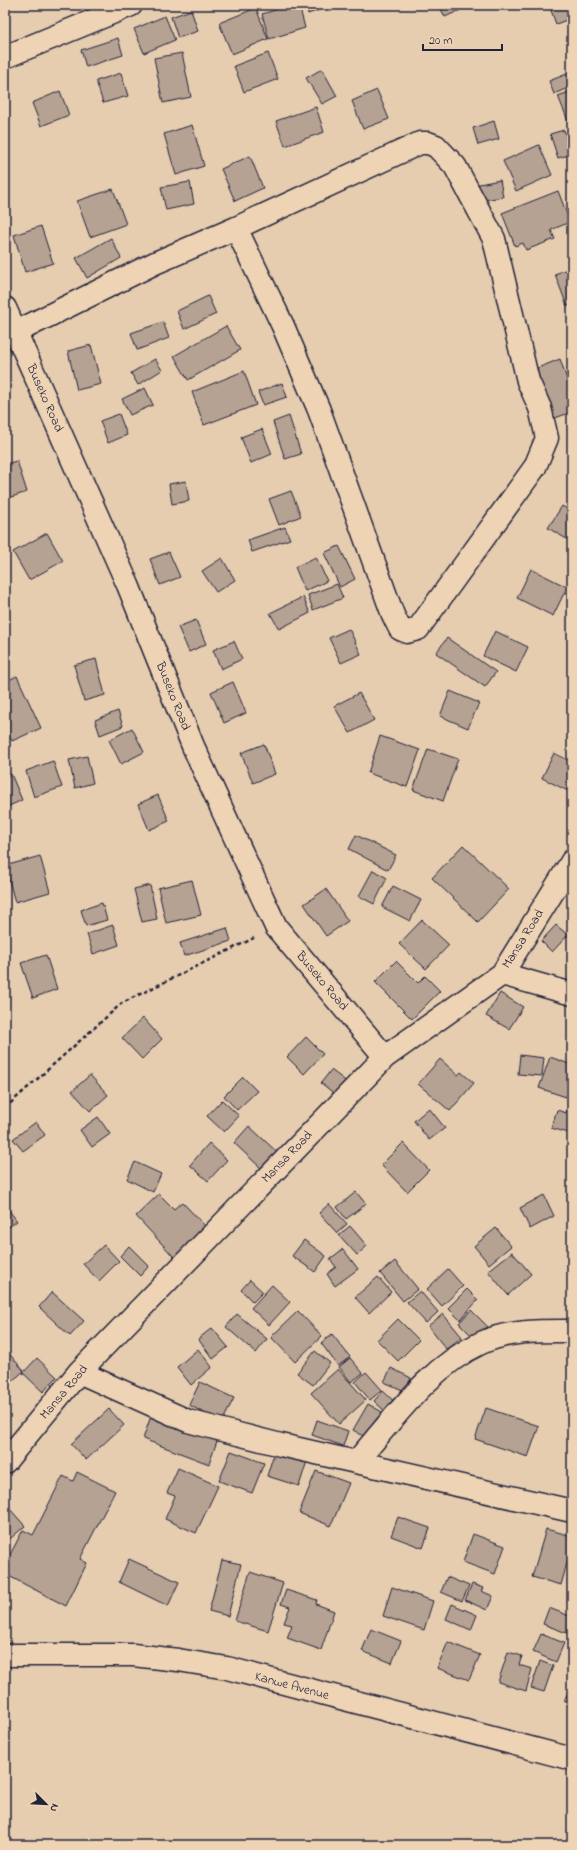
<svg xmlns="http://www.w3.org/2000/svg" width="577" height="1850" viewBox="0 0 577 1850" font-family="'Indie Flower',sans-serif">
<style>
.building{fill:#b5a293;stroke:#22223b}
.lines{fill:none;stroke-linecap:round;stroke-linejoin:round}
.minor-casing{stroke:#22223b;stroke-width:25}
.major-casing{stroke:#22223b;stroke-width:25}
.path{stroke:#22223b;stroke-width:2.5;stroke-dasharray:4 3;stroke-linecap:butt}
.minor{stroke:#eed4b5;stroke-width:22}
.major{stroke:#eed4b5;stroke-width:22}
.labels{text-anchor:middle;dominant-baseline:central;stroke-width:3;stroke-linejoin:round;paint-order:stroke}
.street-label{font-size:13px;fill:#22223b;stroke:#eed4b5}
</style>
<rect width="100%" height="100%" fill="#e6cdb0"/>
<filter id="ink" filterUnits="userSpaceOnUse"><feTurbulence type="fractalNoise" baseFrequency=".025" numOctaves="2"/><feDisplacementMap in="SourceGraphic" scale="8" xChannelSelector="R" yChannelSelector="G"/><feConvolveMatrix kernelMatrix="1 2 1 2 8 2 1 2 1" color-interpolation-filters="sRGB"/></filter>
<g filter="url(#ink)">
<path class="building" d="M292 5H299L305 28 269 39 262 14Z
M306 5H331V6L308 14Z
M439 5H466L467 7 445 17Z
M549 5H572V18L556 24Z
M256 8 268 39 232 54 219 23Z
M191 10 198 31 178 38 171 17Z
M165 16 175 40 144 53 134 29Z
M118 38 123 55 86 67 81 50Z
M182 53 191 97 163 103 154 58Z
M268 53 278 79 244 92 234 66Z
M322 69 337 96 322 104 306 78Z
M572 72V86L554 94 549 81Z
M121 73 128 96 103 103 96 81Z
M377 90 389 119 363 129 352 101Z
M60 91 69 115 41 126 32 103Z
M572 91V119L568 121 558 96Z
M316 107 324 132 285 146 276 121Z
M494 121 499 139 478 145 473 128Z
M192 125 204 166 176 175 164 134Z
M564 130 572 154 558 158 550 134Z
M539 145 552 175 516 191 503 161Z
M250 156 263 188 235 201 221 169Z
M500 180 503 197 477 201 474 185Z
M190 182 194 204 166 210 161 187Z
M113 189 126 224 90 237 77 201Z
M558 191 570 222 551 230 555 239 526 250 523 243 515 246 502 213Z
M41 226 53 263 25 272 14 235Z
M111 238 121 258 87 278 76 258Z
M572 267V304L567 306 555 274Z
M208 296 216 314 184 329 177 311Z
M163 322 169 338 137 350 131 333Z
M226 326 240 350 188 380 174 356Z
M91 345 101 384 77 390 68 351Z
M155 359 162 370 138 385 131 373Z
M560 359 572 394V412L552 419 535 369Z
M244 371 256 405 204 425 192 392Z
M282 383 287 397 263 405 258 392Z
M145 388 153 405 130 415 122 399Z
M119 414 127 435 108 443 100 421Z
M289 416 301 454 285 459 273 422Z
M262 429 272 454 251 463 241 437Z
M17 461 27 492 5 499V464Z
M186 481 189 501 172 504 169 484Z
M291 491 301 516 279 525 269 499Z
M562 506 572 512V538L570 541 548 528Z
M285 527 290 539 252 552 248 540Z
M47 533 63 561 29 580 13 552Z
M339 546 355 579 340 587 324 553Z
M169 552 180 577 160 585 150 559Z
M316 557 327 581 305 591 295 567Z
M222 558 235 580 216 592 202 571Z
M531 569 567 587 553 616 517 598Z
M337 584 343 598 313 610 308 595Z
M303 597 310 613 279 629 270 613Z
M196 620 206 644 189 652 178 627Z
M349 629 361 654 341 663 329 638Z
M495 631 528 647 516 672 483 656Z
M447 638 496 672 485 687 436 653Z
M234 641 242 659 221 669 213 650Z
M96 659 105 695 84 701 74 665Z
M17 676 41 728 12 741 5 727V682Z
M233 682 246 713 224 723 211 692Z
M450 691 479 703 468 728 440 716Z
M359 693 374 720 350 733 334 706Z
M118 711 123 726 100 735 95 720Z
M132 728 144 752 121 764 109 740Z
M380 736 420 750 407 787 368 773Z
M264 744 275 774 253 783 241 753Z
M428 749 458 759 443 801 413 790Z
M554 753 572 762V793L542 778Z
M87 756 93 783 75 788 69 760Z
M53 761 62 787 34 797 26 771Z
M11 774 22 800 5 808V777Z
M158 795 169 821 149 830 138 804Z
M356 835 396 855 388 870 349 849Z
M463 845 509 889 478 922 432 878Z
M40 856 50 892 15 902 5 866Z
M373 870 387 878 374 904 359 896Z
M192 880 201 915 166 923 158 888Z
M150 885 157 919 142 922 134 889Z
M393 886 421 900 410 921 382 907Z
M326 889 348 921 326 936 304 904Z
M102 903 107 920 86 926 81 910Z
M422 920 449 945 426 969 399 944Z
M113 925 119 945 93 954 87 934Z
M556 925 568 935 552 952 541 941Z
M227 928 231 941 184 956 180 943Z
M46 955 57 989 33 998 21 963Z
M396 961 418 983 425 976 440 991 412 1019 375 982Z
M500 993 523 1007 509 1029 486 1016Z
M143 1018 162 1039 142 1059 122 1038Z
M306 1037 323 1054 304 1074 287 1057Z
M520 1055 544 1058 542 1076 518 1074Z
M550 1057 572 1065V1081L566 1097 539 1088Z
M440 1059 458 1075 461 1072 474 1083 450 1111 418 1084Z
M331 1070 352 1086 341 1099 321 1083Z
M90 1075 108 1095 90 1111 72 1091Z
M243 1077 257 1091 237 1110 224 1096Z
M222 1100 239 1116 224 1132 207 1116Z
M569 1102 572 1103V1134L551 1128 557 1110 566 1113Z
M429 1108 445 1128 429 1140 414 1121Z
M98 1117 110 1134 92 1147 80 1130Z
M36 1122 45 1135 23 1151 13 1139Z
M249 1126 278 1153 263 1170 234 1143Z
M209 1143 227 1160 208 1181 190 1165Z
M403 1143 429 1170 407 1192 381 1165Z
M135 1162 161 1174 153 1192 127 1179Z
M356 1192 366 1204 346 1219 337 1207Z
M159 1194 174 1209 182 1202 206 1227 174 1257 136 1216Z
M544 1195 554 1216 530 1229 520 1208Z
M329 1204 347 1224 337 1233 319 1213Z
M5 1205 17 1221 5 1230Z
M350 1226 367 1246 357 1255 339 1235Z
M496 1228 511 1246 489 1264 474 1246Z
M304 1240 326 1256 315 1272 292 1256Z
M104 1245 119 1261 99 1281 83 1264Z
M129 1246 149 1266 140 1276 120 1256Z
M343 1249 358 1269 335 1286 327 1274 336 1267 330 1259Z
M512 1252 531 1274 508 1295 488 1271Z
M395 1261 418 1289 403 1301 380 1273Z
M448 1269 463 1286 442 1306 427 1289Z
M378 1277 391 1292 369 1313 355 1297Z
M250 1280 263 1292 253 1302 241 1290Z
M272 1285 290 1302 269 1325 251 1308Z
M467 1289 478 1300 460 1320 448 1308Z
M420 1291 438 1312 426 1323 407 1302Z
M52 1292 84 1321 70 1336 39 1307Z
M471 1310 490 1329 477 1341 459 1323Z
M298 1311 322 1336 295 1362 271 1337Z
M237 1314 267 1339 256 1353 226 1327Z
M443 1314 462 1337 446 1349 428 1326Z
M398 1319 419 1340 398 1361 377 1340Z
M212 1328 228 1347 213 1359 198 1339Z
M332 1334 350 1357 338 1366 321 1343Z
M198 1349 212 1367 191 1385 177 1367Z
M6 1350 24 1371 5 1387V1351Z
M315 1351 330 1363 313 1385 297 1373Z
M37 1358 57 1377 43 1392 23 1373Z
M350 1358 363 1373 351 1382 339 1367Z
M391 1368 411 1378 405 1391 384 1382Z
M338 1369 366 1400 339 1424 311 1393Z
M366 1372 382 1390 370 1400 355 1382Z
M200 1382 234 1398 222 1422 189 1405Z
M383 1391 398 1405 389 1415 374 1401Z
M368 1404 382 1412 367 1438 353 1430Z
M486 1408 539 1426 528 1457 475 1439Z
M109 1409 124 1425 86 1460 71 1444Z
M151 1416 217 1441 209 1464 143 1439Z
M317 1420 348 1431 343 1446 312 1435Z
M275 1450 307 1461 299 1486 267 1476Z
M231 1451 264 1463 252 1493 219 1481Z
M178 1468 218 1486 196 1533 165 1519 175 1496 167 1493Z
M316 1471 349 1483 331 1526 299 1513Z
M77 1472 115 1491 80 1559 87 1563 66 1606 5 1574V1564L23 1530 33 1535 63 1476 73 1481Z
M9 1508 25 1526 5 1543V1512Z
M398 1517 430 1528 423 1548 391 1536Z
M546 1529 572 1536V1545L561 1585 532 1577Z
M473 1534 505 1546 495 1574 463 1562Z
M129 1559 179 1582 168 1606 119 1582Z
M222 1560 241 1564 228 1616 209 1611Z
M250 1572 283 1583 268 1631 235 1621Z
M447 1577 469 1586 462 1601 441 1592Z
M472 1584 483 1588 481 1591 493 1596 487 1610 465 1600Z
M392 1587 433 1601 424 1630 383 1616Z
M286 1590 317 1600 316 1604 334 1611 321 1650 287 1638 292 1625 284 1623 290 1607 281 1604Z
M452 1604 477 1615 471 1630 446 1619Z
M549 1608 572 1617V1635L543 1624Z
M371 1629 401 1641 392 1663 362 1651Z
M541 1634 564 1643 556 1662 533 1652Z
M448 1642 480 1655 469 1680 437 1668Z
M572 1643V1667L566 1665Z
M508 1652 522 1656 519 1665 532 1669 526 1691 498 1682Z
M540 1661 553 1666 544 1692 531 1688Z
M572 1683V1705L564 1701Z"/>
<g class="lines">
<g class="minor-casing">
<path id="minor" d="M5 57 131 5
M5 308 128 585 193 746 276 927 385 1057
M16 332 155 263 236 228 420 143H428L436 146 455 166 494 239 528 381 540 408 547 438 535 467 418 629 407 632 400 629 393 615 319 410 283 326 236 228
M502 974 572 994
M79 1372 188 1421 226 1431 281 1445 572 1511
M5 1462 79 1372 385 1057 502 974 572 861
M356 1462C393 1420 429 1367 481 1343 508 1330 543 1331 572 1331"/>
</g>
<g class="major-casing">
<path id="major" d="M5 1655H133L178 1660 227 1668 572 1759"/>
</g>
<path class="path" d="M5 1108 122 1003 254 938"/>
<use href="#minor" class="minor"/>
<use href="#major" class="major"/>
</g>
</g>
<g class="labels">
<g class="street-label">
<text transform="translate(45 398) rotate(66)">Buseko Road</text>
<text transform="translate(173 696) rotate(68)">Buseko Road</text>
<text transform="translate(523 939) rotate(-58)">Mansa Road</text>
<text transform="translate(322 981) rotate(50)">Buseko Road</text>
<text transform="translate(287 1157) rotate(-46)">Mansa Road</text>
<text transform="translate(64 1392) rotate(-50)">Mansa Road</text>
<text transform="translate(292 1686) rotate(15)">Kanwe Avenue</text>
</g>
</g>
<rect width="577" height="1850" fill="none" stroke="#eed4b5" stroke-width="20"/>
<rect x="10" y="10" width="557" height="1830" fill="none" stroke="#22223b" stroke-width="1.5" filter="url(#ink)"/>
<g transform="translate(46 1804) rotate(114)" stroke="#eed4b5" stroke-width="3" paint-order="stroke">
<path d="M0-3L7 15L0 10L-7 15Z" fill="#22223b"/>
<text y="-6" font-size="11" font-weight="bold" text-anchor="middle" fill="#22223b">N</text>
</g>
<path d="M423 44v6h79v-6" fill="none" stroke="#22223b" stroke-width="2"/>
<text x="429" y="44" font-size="12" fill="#22223b" stroke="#eed4b5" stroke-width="3" paint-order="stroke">20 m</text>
</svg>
